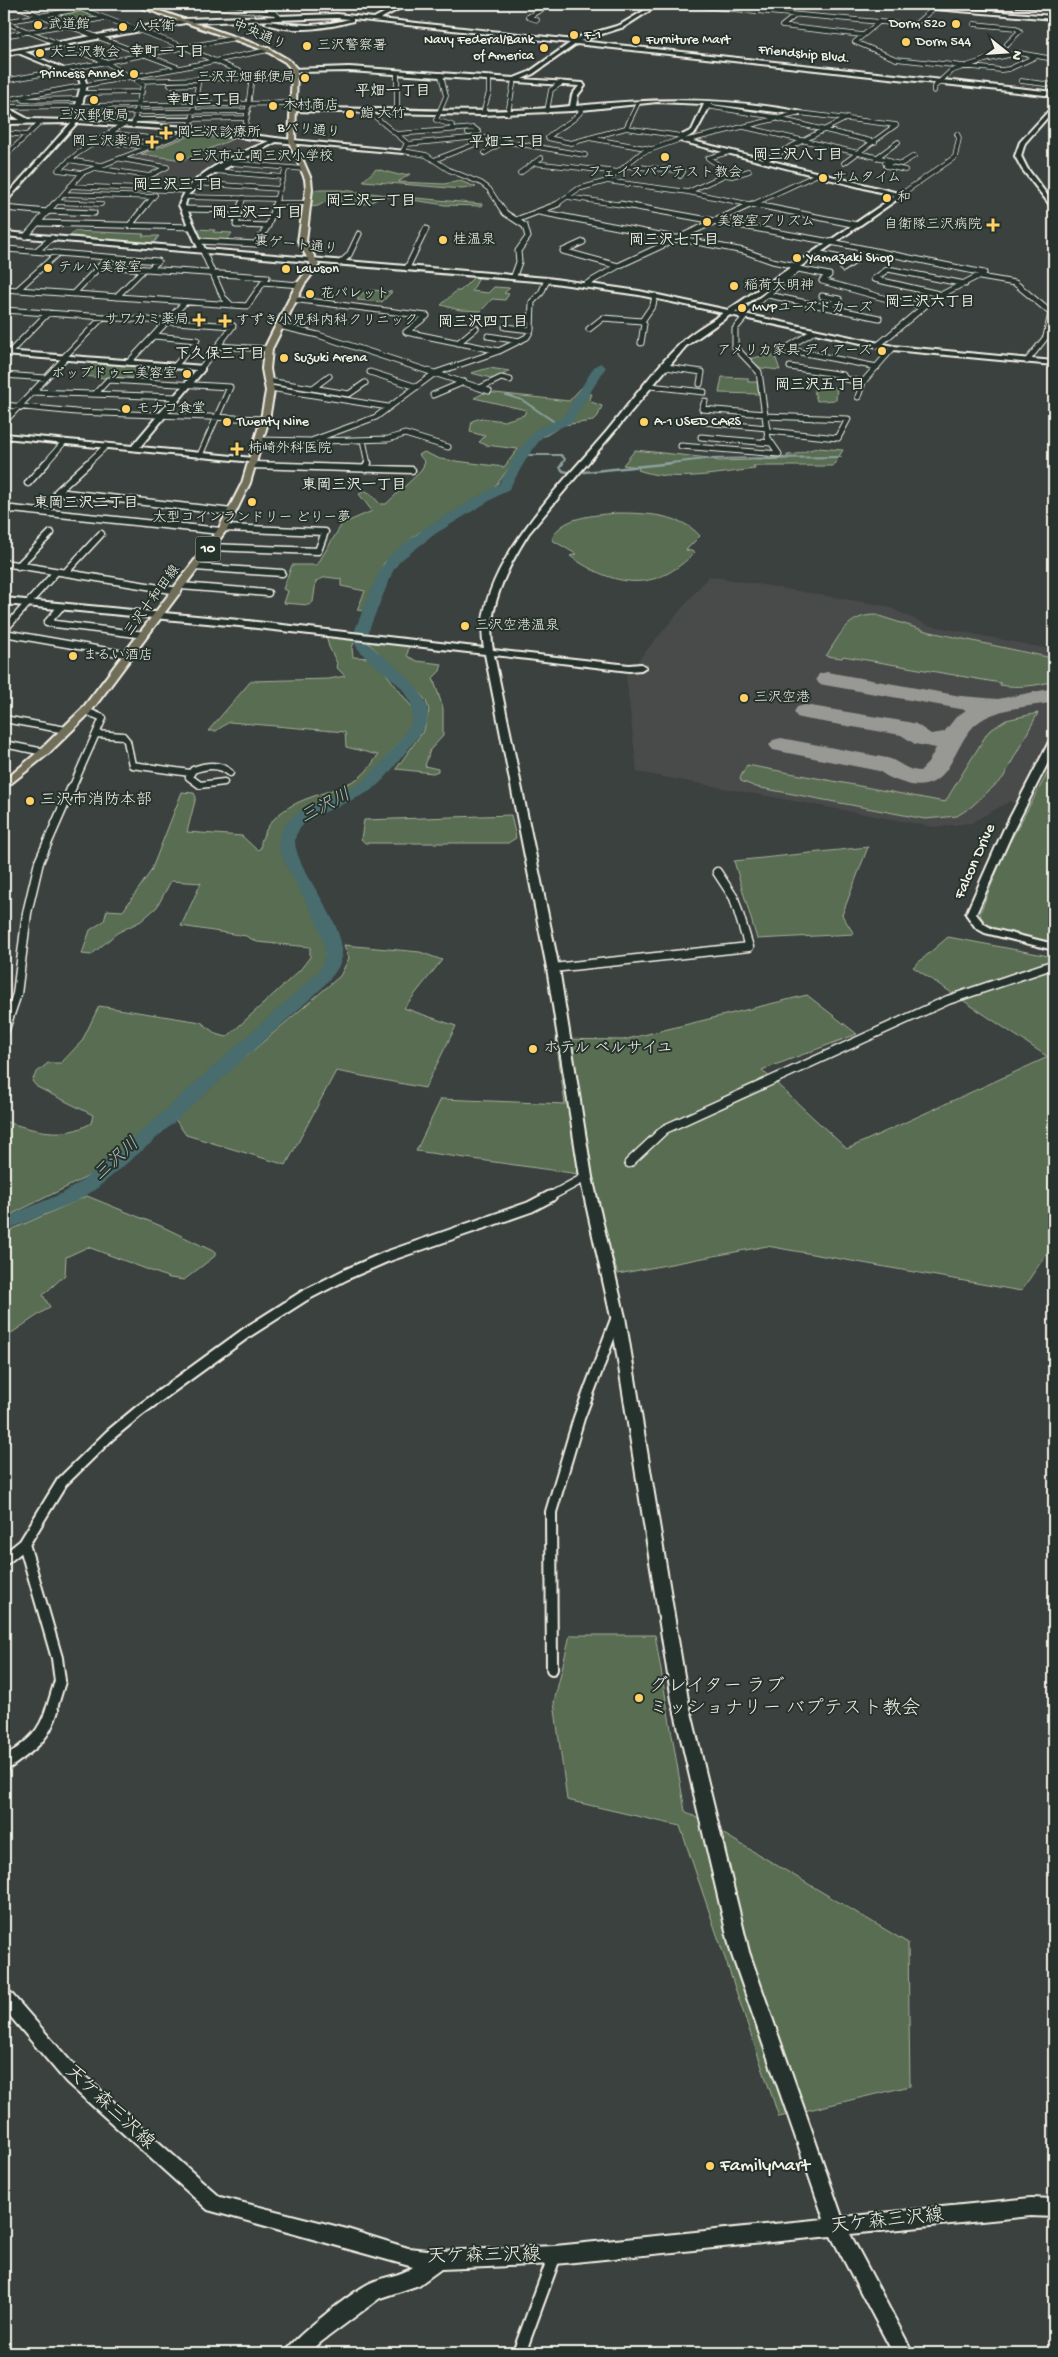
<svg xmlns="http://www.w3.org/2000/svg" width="1058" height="2357" viewBox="0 0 1058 2357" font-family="'Gochi Hand','Klee One',sans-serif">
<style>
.built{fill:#4a4b4b}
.green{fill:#586d51;stroke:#a6af9c}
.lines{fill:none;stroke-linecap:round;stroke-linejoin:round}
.stream-far1{stroke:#8da19f;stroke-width:2}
.stream{stroke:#8da19f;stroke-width:2.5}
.river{fill:#486c6e;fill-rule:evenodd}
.taxiway{fill:#989994;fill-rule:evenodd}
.street-far5-casing{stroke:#f4f1e8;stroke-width:5.5}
.street-far4-casing{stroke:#f4f1e8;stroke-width:7}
.street-far3-casing{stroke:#f4f1e8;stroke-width:9}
.street-far2-casing{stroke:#f4f1e8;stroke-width:11}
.street-far1-casing{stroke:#f4f1e8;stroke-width:14}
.street-casing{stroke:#f4f1e8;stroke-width:16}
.secondary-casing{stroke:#f4f1e8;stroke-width:4}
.primary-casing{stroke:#f4f1e8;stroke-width:4}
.street-far5{stroke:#26332d;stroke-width:4}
.street-far4{stroke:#26332d;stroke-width:5}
.street-far3{stroke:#26332d;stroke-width:6}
.street-far2{stroke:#26332d;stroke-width:8}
.street-far1{stroke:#26332d;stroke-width:10}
.street{stroke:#26332d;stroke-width:12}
.secondary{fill:#26332d;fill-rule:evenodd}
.primary{fill:#706e59;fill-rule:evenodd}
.poi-dot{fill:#ffd166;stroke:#26332d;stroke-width:2}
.labels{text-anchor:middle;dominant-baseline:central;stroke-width:4;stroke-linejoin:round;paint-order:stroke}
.far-poi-label{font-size:14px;fill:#f4f1e8;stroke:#26332d;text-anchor:start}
.far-street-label{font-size:14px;fill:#f4f1e8;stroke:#26332d}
.far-neighbourhood-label{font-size:15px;font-weight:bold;fill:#f4f1e8;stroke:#26332d}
.shield{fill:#26332d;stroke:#b6b8b0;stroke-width:1}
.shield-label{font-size:15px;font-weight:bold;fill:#f4f1e8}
.poi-label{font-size:16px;fill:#f4f1e8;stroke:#26332d;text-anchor:start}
.street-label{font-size:16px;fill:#f4f1e8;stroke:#26332d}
.water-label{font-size:18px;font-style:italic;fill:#afbcb7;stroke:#26332d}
.near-poi-label{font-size:19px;fill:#f4f1e8;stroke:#26332d;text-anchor:start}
.near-street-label{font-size:19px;fill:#f4f1e8;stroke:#26332d}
</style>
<rect width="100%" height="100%" fill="#3b413f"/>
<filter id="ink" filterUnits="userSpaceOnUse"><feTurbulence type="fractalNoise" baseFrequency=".02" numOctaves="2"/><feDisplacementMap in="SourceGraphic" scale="10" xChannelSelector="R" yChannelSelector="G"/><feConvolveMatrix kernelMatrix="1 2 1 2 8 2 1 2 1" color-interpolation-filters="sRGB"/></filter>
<g filter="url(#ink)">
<path class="built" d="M192 132 235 137 268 141 185 183 143 180 170 166 122 158Z
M709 576 886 606 927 625 1054 650V834L1010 801 971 823 934 827 637 772 626 675Z"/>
<path class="green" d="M78 10 100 17 67 24 46 16Z
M192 135 233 139 183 160 141 154Z
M376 169 399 175 410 174 398 182 444 184 460 181 476 187 462 189 363 181Z
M315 190H341L398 196 379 198 368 204 325 202 318 206 311 207 313 191Z
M416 198 482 204 481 206 445 205 412 200Z
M197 229 215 230 213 232 232 233 226 241 202 240Z
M74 231 144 234 142 236H159L153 244 69 237Z
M475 276H480L472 291 488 293 494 287 510 288 504 293 509 294 505 300 492 299 481 311 460 310 441 305 456 291H460Z
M372 290 392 292 382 302 357 300 364 292Z
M762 356H775L780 370 761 368 749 359Z
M95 361 163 367 149 382 82 376Z
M489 368 510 371 495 379 471 373Z
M722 377 748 378V382H757L759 394 719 393Z
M583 386H587L584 393 592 394 589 401 602 406 598 416 593 421 563 425 545 436H533L491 492 417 534 384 563 365 611 357 610 365 591 341 586V579L326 577 316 581 313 602 309 605 284 603 288 591 283 589 292 565H317L342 524 372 511 359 494 366 491 371 494 380 504H386L421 471 425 462 419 455 424 452 440 459 504 467 518 449 486 445 479 442 485 436 470 432 472 421 481 418 504 421 524 415 526 410 474 398 486 392 569 401Z
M813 387H837L836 400 817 401Z
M818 448 843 450 833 466H753L755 469C718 473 674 483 638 470L639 467 623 465 635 450 709 458 718 461 788 459 787 455C800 455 805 450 818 448Z
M617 513C644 513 682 514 700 536L686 550 695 552C655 594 614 587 570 556L576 554 552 540C558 516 598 515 617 513Z
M876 615 926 631 1052 658 1054 681C1036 686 1018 688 1000 685L1001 683 843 656 842 658 826 656C841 634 847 615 876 615Z
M326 636 355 640 352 648 353 657 370 658 381 667 414 710 413 724 368 782 303 812 288 824 281 834 285 858 326 933 325 961 315 978 142 1133 91 1175 4 1218V1121C32 1130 64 1140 91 1123L93 1115 37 1087 32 1081 36 1073 48 1063H61L82 1041 99 1006 201 1022 216 1034 227 1037 300 970 310 957V947L257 942 246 936 181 926 201 883 171 881 157 907 141 921 117 933 91 955 82 954 90 930 104 921 107 910 123 911 151 871 182 792 194 793 196 797 187 832 242 836 257 850 261 848C260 840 263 837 266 830 285 797 324 797 355 780 365 775 372 764 378 755L346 747 345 732 229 722 216 731H208L251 681 329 679 345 676 336 667 337 663 329 647Z
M367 642 409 646 407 656 417 661 442 664 440 671 433 678 443 708V736L430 750 425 766 438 769V771L433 773 396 769 424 730 429 710 426 701 415 687Z
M1038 713 1003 778 971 807 957 816 925 819 756 787 741 781 740 778 747 765 945 802 988 732 1006 720Z
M1054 772V787L1049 800 1054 807V943C1036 939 983 934 980 913L1006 849 1047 774Z
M511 815 516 838 508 843H365L361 839 364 820Z
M868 847 842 915 854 934 757 939 734 861Z
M948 937 1054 957V1243L1021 1291 767 1246 618 1274 586 1175 416 1151 441 1099 565 1104 556 1039 623 1040 807 995 857 1034 762 1070 847 1149 1048 1057 913 967Z
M344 945 420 952 442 960 404 1008 456 1026 425 1088 336 1071 286 1165 186 1135 174 1118 340 976 349 958Z
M87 1196 161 1226 215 1252V1256L184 1280 170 1278 88 1247 66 1257 65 1275 43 1295 50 1307 4 1338V1233Z
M570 1635H655L685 1811 908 1943 910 2086 779 2117 680 1826 567 1800 554 1702Z"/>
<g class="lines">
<path class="stream-far1" d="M506 395 522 400 559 425
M522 455H561L565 459 562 464
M661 464 706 459 841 457"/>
<path class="stream" d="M563 463 560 467 563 471 572 473
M584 472 673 463"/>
<path class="river" d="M600 363 606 367 572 422 543 436 528 456 509 489 435 534 400 561 393 571 370 627 367 640 369 645C387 659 435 693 427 720 424 732 413 742 406 752 395 765 385 781 370 791 350 803 326 809 305 823 300 828 295 834 295 842 297 875 353 928 340 963 337 972 328 980 322 988L151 1143 96 1189 77 1201 4 1231V1218L63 1193 82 1181 137 1135 310 980C314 975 321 968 323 962 334 925 273 864 279 838 288 804 333 800 359 784 373 775 406 736 412 720 418 682 365 669 353 640L356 627 379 571 390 555 425 528 499 484 516 455 535 430 563 417 594 367Z"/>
<path class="taxiway" d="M827 672 961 696 998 699 1054 688V702C1030 707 1001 707 980 721 953 739 953 792 911 785 899 782 888 778 879 771L773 750 769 745 773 740 781 738 887 758C899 761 907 771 920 771L928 763 936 748 915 744 901 735 805 719 797 717 794 712 797 707 805 705 908 722 916 724 931 734 944 732 956 717 966 710 819 684 816 679 819 674Z"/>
<g class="street-far5-casing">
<path id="street-far5" d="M184 4 275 13 279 17
M389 4 403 5
M656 5H688L914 25 939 4
M4 8 29 4
M146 8 166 4
M81 9 184 47 247 75
M796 15 782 26 862 35
M537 20 528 17 551 4
M4 22 105 62 132 78
M4 22 109 4
M878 23 855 42 896 59 1001 70 1009 69 1037 56
M974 24 1016 28 1020 31 1007 44
M4 36 105 18
M180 68 268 50
M397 73V113
M441 75 446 96 436 120 452 125 454 129
M4 81 235 38
M1021 81 1054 85
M170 85 197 84
M934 91V87L951 71 985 60 1019 53 1054 59
M82 93 142 92
M4 100 180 68 10 4
M23 100 81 99
M79 106 294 103
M706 106 775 117
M4 107 79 106
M583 108C575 123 558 126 548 138L571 143 626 128 638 103
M373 111V115L407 143 403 151 426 155 449 170 481 183 489 189 500 206
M547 111 551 90 561 83
M76 113 248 111
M483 113 489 92V78
M508 113 514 80
M779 119 875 142
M135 120 247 118
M4 125 11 122
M133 126 143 85 137 81 296 76
M744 127 889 160 885 163 889 164 886 166 905 170
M626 128 681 136
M4 133 27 135
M109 133 166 140
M397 134 474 128 479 132 468 133
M244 136 252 77
M589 138 651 149
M97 141 146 147
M684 141 800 113 896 125 844 163
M407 144 479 137 585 155
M485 153 503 142
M4 157 42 121
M876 158 898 142
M121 159 167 167
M69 160 100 165
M434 160 473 145
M763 161 847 118
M891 162 901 164 914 156
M231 163 304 169
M533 163 619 172
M625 166 676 170 683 172 680 176
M95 168 149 176 167 167
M215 171 283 177
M82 173 58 170 77 154 122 125
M520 173 541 158
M725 175 732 176 749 171
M607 181 641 153 681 139
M194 183 280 189
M70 186 188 191
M688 192 725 175 717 164 708 158 729 152
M64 194 153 197
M900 195 955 157 959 138 957 134
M185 197 277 199
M568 197 629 206
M57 202 101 204
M276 203H307
M53 206 82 173 190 131 199 78
M146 206 155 195
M241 206 243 198
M274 206 286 168
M554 206 578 189 607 181 688 192 758 206
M749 206 818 174"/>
</g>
<g class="street-far4-casing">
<path id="street-far4" d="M241 204 236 225 268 226
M499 204 505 213 525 226 528 237 518 251 519 262 514 276
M620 204 831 242
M752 204 857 225
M4 208 48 212
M185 209 239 210
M49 211 94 213
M539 212 744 251 772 261 797 266
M516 220 558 204
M39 223 192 227
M130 225 147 204
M26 236 54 204
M199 241 256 244 268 226 275 204
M583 242 563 251 618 266
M831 242 984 273 933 299 877 346
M202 249 223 297 231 305
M4 251 6 249 158 261 150 269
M36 251 52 238
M816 253 855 261 843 269
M340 263 349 255 359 234
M407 268 426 229
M793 268 829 275 822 281 891 300 924 306
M980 277 1015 283 1051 313 1046 337 1027 361
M263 282 300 285
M585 285 618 266 752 204
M4 289 247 306 267 277 101 266
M17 290 58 253
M73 294 104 262
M768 295 879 318
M943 295 874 279 888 269 965 284
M822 296 839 299 829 306
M116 297 144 269
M292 299 427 316 406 332 499 351
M4 310 233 326 201 368
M741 316 798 269
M279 326 318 335 489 391
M505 327 531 330
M589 329 603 318 642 321
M813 332 785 349 877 367
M154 336 197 340 175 366
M488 336 520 341
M458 343 476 328
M641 343 644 324 642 321 653 305 655 296
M218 346 268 349
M9 353 48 313
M64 357 103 317
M129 362 185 302
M666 367 702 372 700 384
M790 367 843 375 845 379 863 382
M370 372 417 387
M4 375 46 378
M268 381 349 394 365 383
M650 386 704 392
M270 388 388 407
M313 388 329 376
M480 388 501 378 510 380
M33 392 177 397
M95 394 108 380 230 387 200 455
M433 395 464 382
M858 397 863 382 893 348
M705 401 702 409 765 414
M4 405 76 412 265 419
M765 416 848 419 838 438 768 431
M4 422 66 357
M704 422 767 428
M701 437 771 443
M258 440 311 441 376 417 435 373 499 351 527 337 531 330 532 302 541 293 547 280
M363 440 368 464
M321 441 388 439 405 434 448 447
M681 446 779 454 768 438 759 372 735 347V329L745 317
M45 464 64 442
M87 464 106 446"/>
</g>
<g class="street-far3-casing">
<path id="street-far3" d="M88 463 57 492 232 512
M252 465 412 470
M365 469 368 463
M28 483 46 463
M4 515 12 509 220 531
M210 547 318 551 325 532 223 528
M4 563 178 591
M18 566 51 533
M195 567 282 573
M65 573 101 534
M181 586 268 593
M61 607 47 623 145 635
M4 630 56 572
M4 633 130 655
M4 719 66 730
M96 734 123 736 127 741 132 765 190 773
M4 744 44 752
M224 782 200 785 189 777 193 770C206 765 220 763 230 773
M72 788 103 718 86 711"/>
</g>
<g class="street-far2-casing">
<path id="street-far2" d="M553 968 749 947 734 898 717 872
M4 1032 17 994 27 913 39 862 72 787
M629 1163 665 1129 948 1000 1052 965
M549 1197 586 1177"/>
</g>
<g class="street-far1-casing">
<path id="street-far1" d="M24 1544 57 1658 60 1681 51 1711
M4 1560 24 1544 62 1482 110 1435 139 1411 249 1331 304 1296 347 1274 386 1257 530 1207 551 1196
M552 1669 551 1512 579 1418 617 1317"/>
</g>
<g class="street-casing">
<path id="street" d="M4 1765C28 1747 43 1740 52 1710
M519 2353 555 2255"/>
</g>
<g class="secondary-casing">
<path id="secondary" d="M401 4 406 5 380 19 574 40 579 37 620 25 655 4H660L624 27 580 41 1054 92V96L576 44 533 74 522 79 583 83 585 86 578 95 576 106C653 98 725 97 802 112L800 115 711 104 696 132 685 139 902 194V196L735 312 893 346 1054 361V365L893 350 730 315 686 346 529 533C508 566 485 610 493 650L629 665 641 664 646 667 641 670 629 671 494 655 559 968 592 1177 625 1317 688 1700 749 1952 842 2217 1031 2198 1054 2199V2217L1031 2216 850 2234 913 2353H893L831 2236 555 2264 441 2269 419 2285 380 2298 321 2342 309 2353H285C291 2339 355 2290 370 2283 385 2276 401 2276 413 2267L208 2210 66 2082 4 2009V1989L10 1992 78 2070 220 2197 347 2229 408 2248 438 2251 555 2246 824 2219 731 1952 672 1700 611 1317 580 1177 547 968 485 654 239 626 4 604V598L239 620 484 648C469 574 563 483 607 431 631 402 653 370 680 344 691 332 709 323 723 313L639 295 547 282 4 236V232L198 248 179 205C191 170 238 155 269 141L190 131 77 123 4 204V198L71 123 4 124V120H20L4 110V106L28 119 72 120 81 85 79 79 76 77 18 53 4 56V52L185 19 337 14 374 18ZM337 18 349 19C319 27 298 26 268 21L265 23C289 34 329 28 353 21V19L570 43 529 72 514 78 349 67 293 69 295 72 349 71 579 86 572 95 570 106C477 116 385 107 293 108L291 111 482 115 572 111 657 102 704 104 692 130 680 136V141L895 196 728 310 639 291 547 278 205 249 185 205 188 195 208 177 276 142 403 153 406 151 292 140 190 127 78 120 87 85 84 77 25 52 185 23Z
M897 4 1054 16V19L900 6Z
M1013 4 1054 5V8L1016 6Z
M1054 105V110L1025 143 1021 156 1027 168 1054 204V210L1022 169 1015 156 1020 142Z
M4 351 204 366V370L140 447 253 458 257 460 253 462 4 438V434L132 446 196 370 4 355Z
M1054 739V751L1013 831 976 914 984 924 993 929 1054 944V950L985 933 976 928 966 914 1003 831 1049 742Z"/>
</g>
<g class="primary-casing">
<path id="primary" d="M132 4H140L270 49 289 60 297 69 295 142 311 179 312 189 306 241 319 265 304 285 272 349 270 369 274 391 269 419 250 483 228 528 90 713 48 754 4 789V781L40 750 82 709 219 528 242 483 261 419 266 391 262 369 264 349 296 285 311 265 298 241 306 189 305 179 289 142 292 70 285 62 266 51Z"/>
</g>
<use href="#street-far5" class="street-far5"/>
<use href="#street-far4" class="street-far4"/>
<use href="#street-far3" class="street-far3"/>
<use href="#street-far2" class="street-far2"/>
<use href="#street-far1" class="street-far1"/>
<use href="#street" class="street"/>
<use href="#secondary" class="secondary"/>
<use href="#primary" class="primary"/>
</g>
</g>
<g class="poi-dot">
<circle cx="956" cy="24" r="5"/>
<circle cx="38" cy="25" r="5"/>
<circle cx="123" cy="27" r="5"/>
<circle cx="574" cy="35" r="5"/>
<circle cx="636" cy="40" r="5"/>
<circle cx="906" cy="42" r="5"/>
<circle cx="307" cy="46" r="5"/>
<circle cx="544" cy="48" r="5"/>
<circle cx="40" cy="53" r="5"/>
<circle cx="134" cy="74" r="5"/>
<circle cx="305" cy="78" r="5"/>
<circle cx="94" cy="100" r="5"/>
<circle cx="273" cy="106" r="5"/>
<circle cx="350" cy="114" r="5"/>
<path d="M163.5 125.5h5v5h5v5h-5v5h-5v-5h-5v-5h5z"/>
<path d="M149.5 134.5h5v5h5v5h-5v5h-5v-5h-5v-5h5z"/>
<circle cx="180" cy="157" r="5"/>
<circle cx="665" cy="157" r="5"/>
<circle cx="823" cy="178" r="5"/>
<circle cx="887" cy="198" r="5"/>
<circle cx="707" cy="222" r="5"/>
<path d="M990.5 217.5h5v5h5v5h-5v5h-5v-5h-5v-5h5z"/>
<circle cx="443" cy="240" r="5"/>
<circle cx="797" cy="258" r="5"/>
<circle cx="48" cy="268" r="5"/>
<circle cx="286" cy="269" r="5"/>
<circle cx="734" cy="286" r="5"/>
<circle cx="310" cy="294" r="5"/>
<circle cx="742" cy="308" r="5"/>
<path d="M196.5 312.5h5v5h5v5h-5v5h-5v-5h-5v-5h5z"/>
<path d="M222.5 313.5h5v5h5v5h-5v5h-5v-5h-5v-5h5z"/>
<circle cx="882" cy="351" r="5"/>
<circle cx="284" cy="358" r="5"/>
<circle cx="187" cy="374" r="5"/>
<circle cx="126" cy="409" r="5"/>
<circle cx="227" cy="422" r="5"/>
<circle cx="644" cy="422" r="5"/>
<path d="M234.5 441.5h5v5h5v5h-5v5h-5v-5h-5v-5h5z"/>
<circle cx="252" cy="502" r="5"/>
<circle cx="465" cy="626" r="5"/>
<circle cx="73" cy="656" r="5"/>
<circle cx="744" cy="698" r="5"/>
<circle cx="30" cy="801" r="5"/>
<circle cx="533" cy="1049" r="5"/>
<circle cx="639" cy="1698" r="5"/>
<circle cx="710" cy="2166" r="5"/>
</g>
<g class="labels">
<g class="far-poi-label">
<text x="946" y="24" text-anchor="end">Dorm 520</text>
<text x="48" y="25">武道館</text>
<text x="133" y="27">八兵衛</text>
<text x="584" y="35">F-1</text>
<text x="534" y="40" text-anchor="end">Navy Federal/Bank<tspan x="534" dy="16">of America</tspan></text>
<text x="646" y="40">Furniture Mart</text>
<text x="916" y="42">Dorm 544</text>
<text x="317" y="46">三沢警察署</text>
<text x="50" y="53">大三沢教会</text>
<text x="124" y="74" text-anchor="end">Princess Annex</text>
<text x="295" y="78" text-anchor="end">三沢平畑郵便局</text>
<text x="283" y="106">木村商店</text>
<text x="360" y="114">鮨 大竹</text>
<text x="94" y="116" text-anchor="middle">三沢郵便局</text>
<text x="177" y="133">岡三沢診療所</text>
<text x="142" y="142" text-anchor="end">岡三沢薬局</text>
<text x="190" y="157">三沢市立 岡三沢小学校</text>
<text x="665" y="173" text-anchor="middle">フェイスバプテスト教会</text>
<text x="833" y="178">サムタイム</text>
<text x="897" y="198">和</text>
<text x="717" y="222">美容室プリズム</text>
<text x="982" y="225" text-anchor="end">自衛隊三沢病院</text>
<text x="453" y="240">桂温泉</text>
<text x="807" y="258">Yamazaki Shop</text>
<text x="58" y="268">テルハ美容室</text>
<text x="296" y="269">Lawson</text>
<text x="744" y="286">稲荷大明神</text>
<text x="320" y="294">花パレット</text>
<text x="752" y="308">MVPユーズドカーズ</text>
<text x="189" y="320" text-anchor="end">サワカミ薬局</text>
<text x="236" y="321">すずき小児科内科クリニック</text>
<text x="872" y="351" text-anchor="end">アメリカ家具 ディアーズ</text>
<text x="294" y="358">Suzuki Arena</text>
<text x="177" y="374" text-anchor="end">ポップドゥー美容室</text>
<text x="136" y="409">モナコ食堂</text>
<text x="237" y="422">Twenty Nine</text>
<text x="654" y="422">A-1 USED CARS</text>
<text x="248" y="449">柿崎外科医院</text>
<text x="252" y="518" text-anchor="middle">大型コインランドリー どりー夢</text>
<text x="475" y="626">三沢空港温泉</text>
<text x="83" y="656">まるい酒店</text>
<text x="754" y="698">三沢空港</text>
</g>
<g class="far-street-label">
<text transform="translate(259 36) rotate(23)">中央通り</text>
<text transform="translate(804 55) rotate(6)">Friendship Blvd.</text>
<text transform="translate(309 131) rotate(5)">Bバリ通り</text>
<text transform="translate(296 246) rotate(6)">裏ゲート通り</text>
<text transform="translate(153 601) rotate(-54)">三沢十和田線</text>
</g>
<g class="far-neighbourhood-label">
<text x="167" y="53">幸町一丁目</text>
<text x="393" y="92">平畑一丁目</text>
<text x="204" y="101">幸町三丁目</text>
<text x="507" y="143">平畑二丁目</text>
<text x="798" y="156">岡三沢八丁目</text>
<text x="178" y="186">岡三沢三丁目</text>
<text x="371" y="202">岡三沢一丁目</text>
<text x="257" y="214">岡三沢二丁目</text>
<text x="674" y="241">岡三沢七丁目</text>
<text x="930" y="303">岡三沢六丁目</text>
<text x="483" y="323">岡三沢四丁目</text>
<text x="220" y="355">下久保三丁目</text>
<text x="820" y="386">岡三沢五丁目</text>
<text x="354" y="486">東岡三沢一丁目</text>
<text x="86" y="504">東岡三沢二丁目</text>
</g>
<rect class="shield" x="195.5" y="536.5" width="25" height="25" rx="4"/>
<g class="shield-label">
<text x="208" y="549">10</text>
</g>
<g class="poi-label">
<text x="40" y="801">三沢市消防本部</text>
<text x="543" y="1049">ホテル ベルサイユ</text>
</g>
<g class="street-label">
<text transform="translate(976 862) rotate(-66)">Falcon Drive</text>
</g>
<g class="water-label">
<text transform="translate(326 807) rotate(-28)">三沢川</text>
<text transform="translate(117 1160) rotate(-42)">三沢川</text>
</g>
<g class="near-poi-label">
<text x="649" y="1687">グレイター ラブ<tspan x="649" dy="22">ミッショナリー バプテスト教会</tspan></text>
<text x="720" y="2166">FamilyMart</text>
</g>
<g class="near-street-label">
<text transform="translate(109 2108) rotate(43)">天ケ森三沢線</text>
<text transform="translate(887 2222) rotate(-6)">天ケ森三沢線</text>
<text transform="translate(484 2257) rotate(-1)">天ケ森三沢線</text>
</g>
</g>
<rect width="1058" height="2357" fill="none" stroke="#26332d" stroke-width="20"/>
<rect x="10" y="10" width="1038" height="2337" fill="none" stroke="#f4f1e8" stroke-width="2" filter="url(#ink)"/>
<g transform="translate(1006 52) rotate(107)" stroke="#26332d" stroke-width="4" paint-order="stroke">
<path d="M0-4L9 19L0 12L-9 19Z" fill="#f4f1e8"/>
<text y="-8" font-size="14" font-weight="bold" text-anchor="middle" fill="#f4f1e8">N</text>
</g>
</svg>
